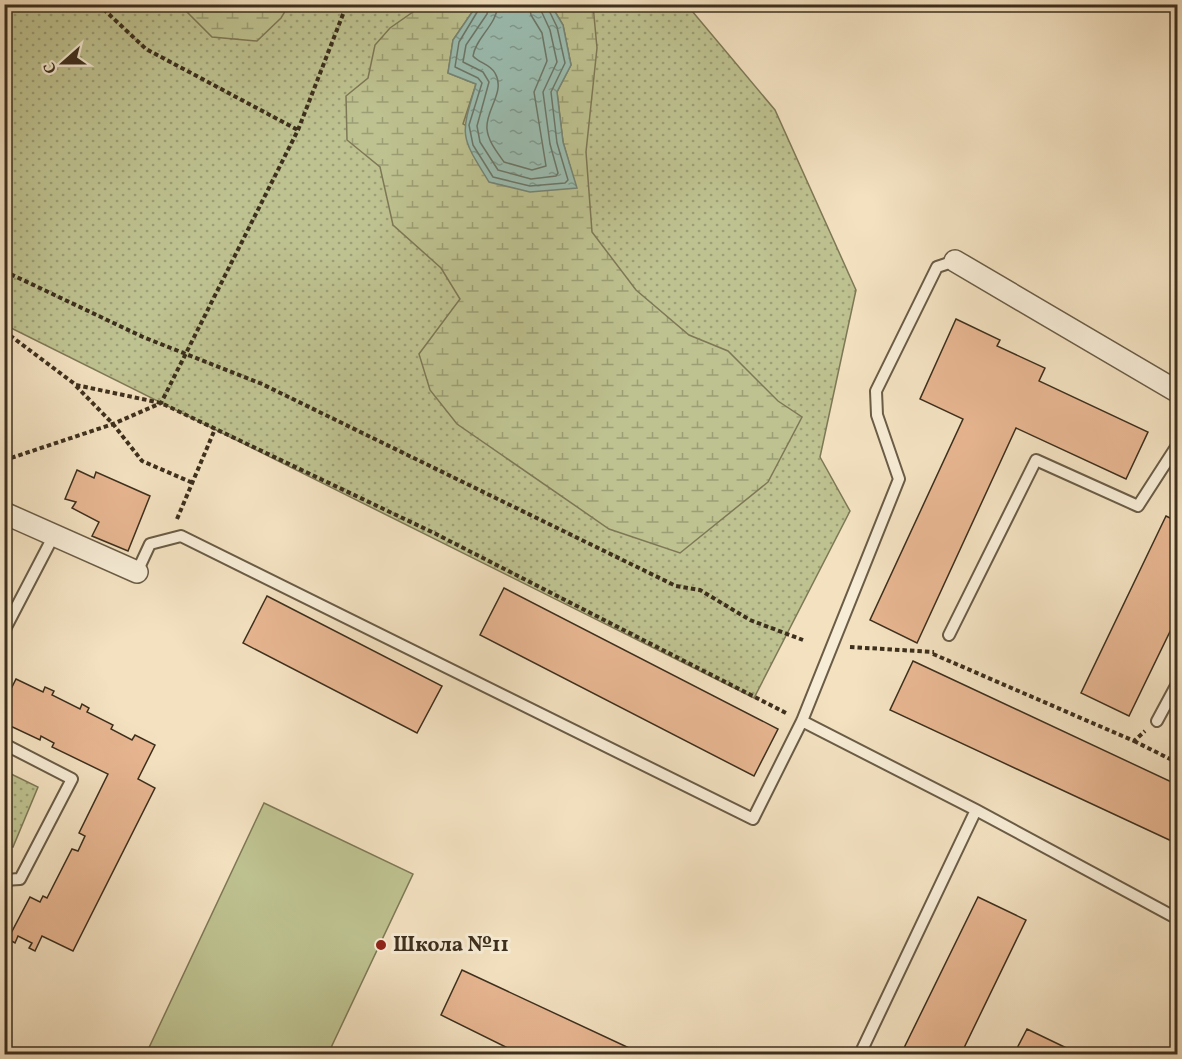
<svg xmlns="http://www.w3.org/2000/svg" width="1182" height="1059" viewBox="0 0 1182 1059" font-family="Vollkorn,serif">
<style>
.grass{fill:url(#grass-dots);stroke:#7e7856;stroke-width:1.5}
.wetland{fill:url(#wetland-marsh);stroke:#7e7856;stroke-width:1.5}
.pitch{fill:#bec290;stroke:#7e7856;stroke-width:1.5}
.water{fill:url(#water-ripples);stroke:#758576;stroke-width:1.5}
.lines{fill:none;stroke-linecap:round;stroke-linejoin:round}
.shore{stroke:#6c7668;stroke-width:1.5}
.building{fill:#e7b691;stroke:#3d2f1d;stroke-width:1.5}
.service-casing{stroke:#6a5c46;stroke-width:14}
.minor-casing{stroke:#6a5c46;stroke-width:24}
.path{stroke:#3d2f1d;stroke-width:4;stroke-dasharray:4.5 3;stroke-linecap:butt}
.service{stroke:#f7ecd6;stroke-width:10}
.minor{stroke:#f7ecd6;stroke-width:21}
.poi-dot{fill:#8f2418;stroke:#f7ecd6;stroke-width:2}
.labels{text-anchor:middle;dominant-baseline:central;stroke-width:6;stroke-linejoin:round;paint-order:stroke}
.poi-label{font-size:21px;font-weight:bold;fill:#3d2f1d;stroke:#f7ecd6;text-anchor:start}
</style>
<defs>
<pattern id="grass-dots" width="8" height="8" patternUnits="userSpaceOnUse" patternTransform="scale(1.5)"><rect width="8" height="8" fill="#bec290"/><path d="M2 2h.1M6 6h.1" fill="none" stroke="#9c9e75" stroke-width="1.8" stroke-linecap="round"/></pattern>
<pattern id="wetland-marsh" width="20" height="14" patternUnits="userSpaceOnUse" patternTransform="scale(1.5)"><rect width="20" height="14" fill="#bec290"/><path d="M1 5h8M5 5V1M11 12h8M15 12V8" fill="none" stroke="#9c9e75"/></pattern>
<pattern id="water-ripples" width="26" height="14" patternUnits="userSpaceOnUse" patternTransform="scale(1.5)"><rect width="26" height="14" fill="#9bbeb2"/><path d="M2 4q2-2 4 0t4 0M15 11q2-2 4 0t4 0" fill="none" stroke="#809b90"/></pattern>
</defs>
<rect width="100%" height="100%" fill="#f3e1c0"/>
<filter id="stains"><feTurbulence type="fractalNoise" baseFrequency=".00333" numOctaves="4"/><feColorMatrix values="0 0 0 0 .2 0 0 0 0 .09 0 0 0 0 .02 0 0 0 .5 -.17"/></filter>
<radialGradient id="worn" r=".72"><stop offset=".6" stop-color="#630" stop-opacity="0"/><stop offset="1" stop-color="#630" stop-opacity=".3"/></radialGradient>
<path class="grass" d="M4 5H687L775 110 856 290 820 457 850 511 754 698 5 325Z
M5 771 38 787 13 847 5 844Z"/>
<path class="wetland" d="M180 5H289L281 18 257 41 212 37Z
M423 5H477L453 40 448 73 476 84 463 124 576 187 563 142 557 92 571 65 563 25 551 5H593L597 48 586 152 592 232 636 290 689 335 728 351 778 401 802 417 768 482 680 553 609 529 457 424 430 390 419 354 460 299 441 268 393 225 380 167 347 140 346 96 368 78 375 45 390 28Z"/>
<path class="pitch" d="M264 803 413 874 328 1054H146Z"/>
<path class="water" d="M477 5H551L563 25 571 65 557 92 563 142 577 188 530 192 489 182C460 135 460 137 476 84L448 73 453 40Z"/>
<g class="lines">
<path class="shore" d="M482 4 459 42 455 67 478 78 482 83 469 125 473 145 493 177 530 186 565 183 568 180 557 143 551 92 565 63 557 27 546 4
M489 4 487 14 466 45 463 62 483 72 489 82 477 126 480 142 498 170 531 179 556 176 558 173 550 144 543 92 557 62 550 30 538 4
M498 4C497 25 476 37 473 56 479 63 490 64 495 73 506 92 485 110 487 129 488 141 497 152 504 162L532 170 546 166 534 92 547 61 542 33 531 15 529 4"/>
</g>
<path class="building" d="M956 319 1000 340 997 346 1045 368 1039 381 1148 432 1126 479 1016 428 917 643 870 620 963 419 920 399Z
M77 470 94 478 96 472 150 496 128 551 92 536 99 522 72 508 76 502 65 499Z
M1166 516 1178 522V615L1129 716 1081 693Z
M504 588 778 729 754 776 480 635Z
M267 596 442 686 417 733 243 643Z
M913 661 1178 785V844L890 710Z
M16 679 43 692 45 687 54 691 52 695 80 709 82 704 89 708 87 712 113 725 111 729 132 740 135 735 155 745 138 779 155 788 73 951 42 936 35 951 29 948 32 943 18 936 15 943 8 939 30 897 40 902 43 896 47 898 72 849 78 851 85 836 79 833 108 774 52 747 54 743 41 736 40 740 4 723V703Z
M978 897 1026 920 961 1054H901Z
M462 970 642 1054H520L441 1015Z
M1027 1029 1079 1054H1014Z"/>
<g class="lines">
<g class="service-casing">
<path id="service" d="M137 572 150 544 181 536 753 819 802 721 899 479 877 415 876 391 937 267 955 261
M4 631 54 535
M949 635 1036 460 1138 506 1178 444
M802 721 976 810 1178 919
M1157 721 1178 682
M4 744 72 779 20 879 4 880
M860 1054 976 810"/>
</g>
<g class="minor-casing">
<path id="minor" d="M955 261 1178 392
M4 513 137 572"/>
</g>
<path class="path" d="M98 4 146 49 298 130
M4 271 143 337 262 384 676 586 700 590 750 620 803 640
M4 331 76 385 161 403 434 533 788 714
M76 386 113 424 142 461 193 483
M4 458 8 459 113 424 161 403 298 130 347 4
M177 519 215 429
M850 647 934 652
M933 654 1134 741 1145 731
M1134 741 1178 763"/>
<use href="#service" class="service"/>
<use href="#minor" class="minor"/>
</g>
<circle class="poi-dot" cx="381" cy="945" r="6"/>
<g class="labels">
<g class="poi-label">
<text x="393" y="945">Школа №11</text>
</g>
</g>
<rect width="1182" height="1059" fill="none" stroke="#f3e1c0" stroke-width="24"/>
<rect x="6" y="6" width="1170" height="1047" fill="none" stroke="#3d2f1d" stroke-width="3"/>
<rect x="12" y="12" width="1158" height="1035" fill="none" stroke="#3d2f1d" stroke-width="1.5"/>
<g transform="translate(63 63) rotate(249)" stroke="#f7ecd6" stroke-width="4.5" paint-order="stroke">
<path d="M0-4.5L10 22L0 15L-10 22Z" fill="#3d2f1d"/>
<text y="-9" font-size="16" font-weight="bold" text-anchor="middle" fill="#3d2f1d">С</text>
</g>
<rect width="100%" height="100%" filter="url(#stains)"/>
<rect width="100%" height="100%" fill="url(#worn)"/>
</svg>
